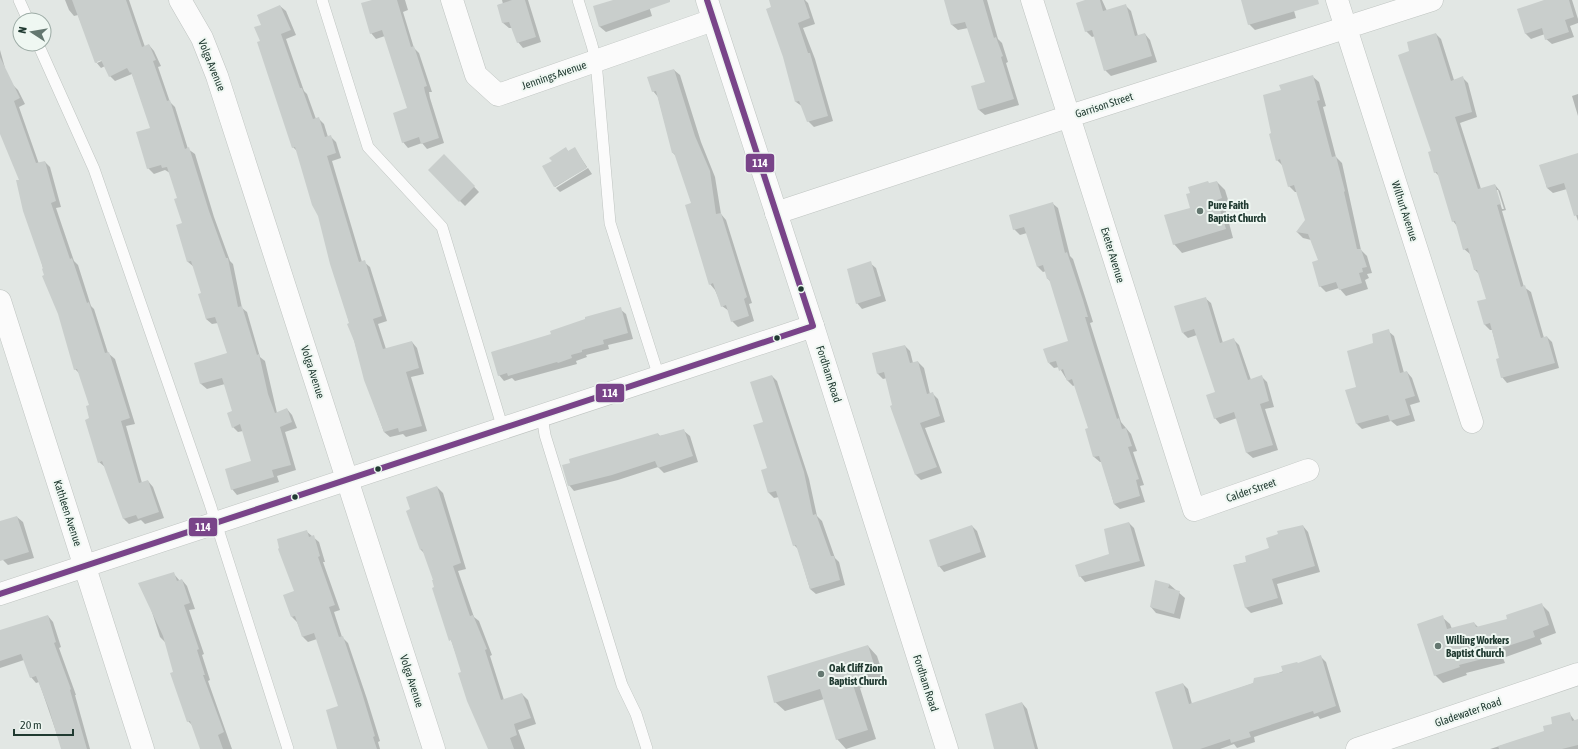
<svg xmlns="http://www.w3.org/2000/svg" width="1578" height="749" viewBox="0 0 1578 749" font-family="'Asap Condensed',sans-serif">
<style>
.shadow{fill:#0003;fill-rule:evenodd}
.building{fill:#c9cecc}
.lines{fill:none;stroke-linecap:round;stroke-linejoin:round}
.service-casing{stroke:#bfc4c1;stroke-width:12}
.minor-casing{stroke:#bfc4c1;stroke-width:23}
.tertiary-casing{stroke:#bfc4c1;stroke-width:23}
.service{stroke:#fbfbfb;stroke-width:11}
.minor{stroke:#fbfbfb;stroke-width:22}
.tertiary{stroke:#fbfbfb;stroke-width:22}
.bus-1-casing{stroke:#eff7f2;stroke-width:9}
.bus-1{stroke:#794489;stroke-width:6}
.poi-dot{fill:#647770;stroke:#eff7f2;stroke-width:1.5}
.bus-dot{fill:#203a31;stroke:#eff7f2;stroke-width:1.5}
.labels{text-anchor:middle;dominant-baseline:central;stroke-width:4;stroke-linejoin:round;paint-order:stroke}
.street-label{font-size:11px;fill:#203a31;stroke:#eff7f2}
.poi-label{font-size:11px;font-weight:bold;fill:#203a31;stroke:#eff7f2;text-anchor:start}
.line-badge{stroke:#eff7f2;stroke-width:1.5}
.badge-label{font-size:11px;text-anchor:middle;font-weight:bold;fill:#fff}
</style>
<rect width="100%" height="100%" fill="#e2e7e4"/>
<path class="shadow" d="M65 0H129L145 47 149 45 154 51 161 66 158 67 170 102 175 107 188 149 195 154 214 217 230 261 233 264 242 308 247 312 260 357 265 361 277 413 287 409 292 415 297 428 285 432 296 470 277 476 279 482 237 495 232 489 252 462 243 431 238 432 233 427 234 411 225 384 207 389 201 384 195 364 228 354 218 323 212 324 206 319 203 294 194 267 188 262 177 226 183 224 178 198 170 173 165 170 154 174 148 168 152 129 132 74 115 81 110 76 105 66 101 68 96 62 78 15 74 16 69 10ZM106 59 97 63V61Z
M376 0H405L408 10 403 12 414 48 419 53 432 92H429L430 98 444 143 427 149 422 143 408 148 403 142 408 109 385 36 376 39 371 33Z
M502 0H528L541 42 523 48 518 42 512 28H509L503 23 498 5 503 4Z
M617 0H647L652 16 606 32 600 27 594 7Z
M770 0H805L808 3 815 24 803 28 815 59 833 121 814 127 808 121 803 107 796 102Z
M953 0H987L998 39 1002 43 1008 62 1006 63 1019 105 985 115 979 110 986 83 968 28 958 30 952 25 946 2Z
M1089 0H1102L1107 11 1125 5 1131 11 1138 36 1145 34 1150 40 1157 62 1111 76 1105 70 1095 36 1092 37 1086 31Z
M1242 0H1291L1296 18 1255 30 1249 24Z
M1548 0H1572L1578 19V23L1570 26 1574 37 1552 44 1546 39 1545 34 1531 39 1525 33Z
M280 6 286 11 296 35 286 39 304 91 307 94 316 119H319L324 124 328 137 330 136 336 142 341 158 332 161 362 262H364L370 267 387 321 378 324 386 349 412 342 417 348 424 374 411 377 427 431 406 437 403 434 390 437 384 432 365 379 319 215 298 152 293 147 261 41 262 25Z
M1436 34 1441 39 1454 80 1463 78 1468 83 1477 117 1460 123 1481 189 1495 185 1500 191 1506 210 1502 211 1524 287 1531 292 1544 338 1547 337 1552 342 1559 368 1507 383 1502 377 1500 359 1492 330H1490L1485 325 1487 299 1479 274 1475 270 1470 254 1464 249 1457 226 1453 221 1440 177 1435 172 1433 152 1411 51ZM1496 190H1498L1504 209H1502Z
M0 50 5 68 0 69Z
M674 70 680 75 701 142 715 177 721 214 726 220 752 303 749 304 754 321 738 327 732 321 729 311 722 306 715 290 710 284 692 204 677 157 673 153 658 97 653 91Z
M1312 76 1319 82 1326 106 1323 107 1336 157 1342 163 1361 250 1367 256 1372 273 1367 274 1369 278 1365 280 1368 289 1346 296 1339 288 1326 292 1320 286 1319 261 1311 240 1303 238 1297 232 1306 220 1297 192H1295L1289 186 1283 166 1277 160 1272 134 1282 91Z
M12 84 18 90 25 104 19 107 39 164 45 162 50 167 61 207 56 208 74 261 78 265 91 306 94 309 108 353 115 359 135 424 126 426 142 483 148 481 153 487 164 518 145 524 141 520 129 524 124 519 105 467 99 462 90 419V406L80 374 75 369 59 314 45 276 21 180 0 131V91Z
M1578 94V116L1572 96Z
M565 148 569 152 575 149 587 167 555 187 543 166 553 162Z
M1578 154V221L1567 189 1553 193 1547 188 1541 165Z
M444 155 479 192 465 206 429 170Z
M588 168 592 174 560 192 556 188Z
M1217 182 1225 190 1230 206 1225 208 1233 238 1182 253 1174 244 1191 208V194Z
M1052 203 1058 208 1070 256 1073 259 1088 306 1093 322 1090 323 1121 422 1131 434 1137 451 1133 452 1144 485 1140 486 1145 502 1120 509 1114 504 1102 462H1100L1094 457 1086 429H1089L1075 385 1073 386 1067 380 1059 367 1054 368 1049 363 1069 342 1052 283 1048 279 1046 271 1043 272 1038 267 1027 233 1020 235 1014 229Z
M870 263 876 268 886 301 862 309 857 303Z
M1205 298 1211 303 1223 343 1234 340 1239 345 1251 380 1261 376 1267 382 1274 407 1265 409 1278 450 1253 458 1247 453 1237 418 1220 424 1215 418 1216 392 1197 335 1188 338 1183 333Z
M620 309 626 314 633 339 608 345 609 349 586 355 587 357 576 361 577 364 515 381 512 378 504 381 499 375 552 335Z
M1388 331 1394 336 1404 373 1407 372 1412 378 1420 402 1410 405 1415 421 1397 426 1391 421 1362 429 1357 424 1347 391 1358 388Z
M905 346 910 351 913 363 918 362 924 368 930 394 932 393 938 399 945 422 925 428 942 473 921 480 916 475 891 406H893L887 378 883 379 878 374 873 354Z
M772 376 777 381 809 479 817 516 822 521 835 558 839 562 845 585 816 594 810 589 798 549 794 545 779 497 774 498 769 493 764 423Z
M684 431 690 436 698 462 664 473 658 467 618 480 574 491 569 485 658 434 660 436Z
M437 487 443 493 466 569 458 571 474 617 479 621 492 655 490 656 504 700 522 694 528 700 536 724 518 730 525 749H489L433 588H435L434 580 425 554 421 550Z
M17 517 23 522 34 558 8 565 3 560 0 551V522Z
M1129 523 1134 528 1145 566 1085 582 1080 576 1110 554Z
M972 526 977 531 986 557 944 572 939 566Z
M1303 526 1308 532 1320 572 1277 584 1283 604 1251 613 1246 608 1234 565 1248 562Z
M306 531 319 542 325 562H323L340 610 334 612 342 637 348 643 367 699 380 741 378 742 380 749H338L340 707 317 639 308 642 303 637 297 622 292 617Z
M173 573 180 581 182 580 187 586 195 609 189 610 204 654 202 655 210 680 208 681 232 749H201L193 726 188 721 166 643 160 637 151 609Z
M1169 584 1185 598 1180 619 1156 613 1151 607Z
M1541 604 1549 612 1556 633 1540 639 1542 644 1503 658 1505 663 1466 673 1467 675 1443 683 1435 675 1442 617 1450 624 1452 629 1474 623 1479 628 1509 620Z
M48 616 53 622 61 647 59 648 76 695H75L90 749H62L39 682 36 683 31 677 24 660 0 668V631Z
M868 646 877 656 885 680 860 688 876 739 846 749 837 739 824 699 785 711 775 702Z
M1320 656 1326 662 1341 712 1320 719 1318 716 1254 737 1255 742 1237 748 1234 744 1220 749H1174L1183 684 1188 689 1192 704 1254 683Z
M1022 703 1027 709 1038 749H995Z
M1569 713 1575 721 1578 720V749H1490L1545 732Z"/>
<path class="building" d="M72 0H126L142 47 149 44 156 60 153 61 167 101 170 100 185 149 189 147 209 211 226 258H228L238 307 242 306 257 355 259 354 268 394 275 413 287 408 292 422 280 427 291 465 272 470 274 477 231 490 225 469 251 461 240 424 232 428 227 413 232 411 222 378 200 384 194 363 227 353 215 317 206 319 198 294 201 293 191 261 187 262 176 225 182 223 174 199 177 198 167 167 162 168 161 165 147 169 136 132 150 128 131 72 130 73 127 68 109 77 101 60 95 63Z
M372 0H397L411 47 414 46 427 86 424 87 425 92 439 138 421 144 419 137 402 143 393 113 407 108 382 30 370 34 361 3Z
M512 0H525L536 37 517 43 509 22 502 23 497 5Z
M613 0H670V2L599 27 593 6Z
M769 0H804L810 18 798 23 808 53H810L828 116 807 122 799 101 795 102 783 57 766 9 771 7Z
M944 0H983L994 38 996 37 1003 56 1001 57 1014 99 978 110 971 86 985 82 965 22 951 25Z
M1085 0H1100L1103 11 1126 4 1135 36 1145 33 1152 56 1104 71 1092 30 1085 32 1076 3Z
M1241 0H1318L1319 4 1248 25Z
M1544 0H1569L1574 17 1565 20 1569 32 1545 40 1542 28 1525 34 1517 9Z
M280 5 291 30 281 34 300 88H302L313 119 319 117 325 137 331 135 336 153 327 156 359 262 365 260 382 316 373 319 383 349 412 341 419 368 406 372 422 426 399 432 398 428 384 432 364 380 354 341 347 324 349 323 330 264 318 216 312 205 295 147 292 148 257 42 260 41 254 27 261 25 257 15Z
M1436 33 1451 81 1463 76 1472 112 1455 117 1478 189 1495 184 1501 204 1497 205 1521 287 1525 285 1541 338 1547 336 1555 363 1501 378 1496 359 1499 358 1490 323 1484 325 1477 301 1486 299 1477 270H1474L1468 248 1463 250 1455 221 1452 222 1437 172 1434 173 1428 152 1431 151 1398 55 1409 51 1407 42Z
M0 57 20 98 14 101 36 163 45 161 56 201 51 203 70 259 72 258 87 303 89 302 105 353 109 352 130 418 121 421 139 483 148 480 159 512 138 519 136 515 123 519 102 461 98 463 85 420 89 418 86 406 89 405 77 369 74 370 58 314 42 276 44 275 42 269 43 268 23 211 16 180H19L0 134Z
M674 69 695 136 710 171 716 214 721 213 747 297 744 299 749 316 731 322 726 305 721 307 713 283 709 285 685 205 691 203 674 153H672L656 91 652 92 647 77Z
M1313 75 1320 100 1317 101 1332 157 1336 156 1345 191 1344 192 1357 249H1361L1367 267 1362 268 1363 272 1359 273 1362 283 1339 290 1336 282 1319 287 1312 262 1318 260 1308 234 1296 232 1305 220 1294 185 1288 187 1280 159 1276 161 1269 134 1271 133 1263 95 1281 90 1279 85Z
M566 147 568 151 575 147 587 168 554 187 542 166 552 161 549 158Z
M1578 153V215L1574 216 1564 183 1547 188 1539 165Z
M444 154 475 186 459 202 428 170Z
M1208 181 1209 183 1217 181 1222 198 1217 200 1226 229 1173 245 1164 215 1190 208 1186 194 1190 193 1188 187Z
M1053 202 1065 253 1067 252 1083 300 1088 317H1085L1094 347 1117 419 1119 418 1122 429 1126 428 1132 446 1128 447 1139 479 1136 480 1140 496 1114 504 1099 456 1093 457 1085 429 1088 428 1072 379 1067 381 1063 369 1059 371 1056 361 1048 363 1043 349 1068 341 1049 279H1047L1043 265 1037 267 1024 227 1013 230 1009 215Z
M871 261 881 296 856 304 847 269Z
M1206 297 1220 343 1234 338 1248 380 1262 375 1269 401 1260 404 1273 445 1246 453 1234 412 1214 419 1206 395 1215 392 1194 329 1182 333 1174 306Z
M621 307 628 333 603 340 604 344 582 350V352L571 355 572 358 558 363 557 362 508 376 507 373 498 376 491 352 551 334 550 331 585 319V317Z
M1389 329 1400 373 1407 371 1415 396 1405 399 1410 415 1390 421 1388 415 1356 424 1345 390 1356 387 1347 351 1373 343 1372 334Z
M905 345 910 363 918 361 927 394 933 392 940 416 920 423 937 467 915 475 890 406 892 405 884 372 877 374 872 353Z
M772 375 804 472 813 515 816 514 831 556H834L840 580 810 589 796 545 793 546 776 491 768 493 761 470 767 468 753 425 763 422 750 382Z
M684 429 693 456 658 468 655 461 612 475 568 486 562 465 570 463 569 459 658 433 659 436Z
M437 486 461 563 453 566 470 616 473 615 487 649 485 650 501 700 522 693 531 718 514 724 517 735 510 738 514 749H488L467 701 458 673 461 672 451 640 449 641 432 588 434 587 432 580H433L422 549 420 550 406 511 410 509 406 497Z
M17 516 29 552 0 561V521Z
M1129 522 1140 561 1079 577 1075 565 1109 554 1104 529Z
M972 525 981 552 938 567 929 540Z
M1303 525 1315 566 1272 579 1278 598 1245 608 1233 565 1246 562 1245 556 1269 548 1266 538 1278 534 1277 531Z
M307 530 309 537 314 535 320 556 318 557 335 605 329 607 339 637 343 636 362 693 375 736 373 737 377 749H337L326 710 338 706 314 633 302 637 295 616 291 617 283 595 294 591 278 549 279 548 277 539Z
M174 572 177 581 182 579 190 603 184 605 199 649 197 650 205 675H203L224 732 218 735 223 749H200L190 721 187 722 170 673 173 672 163 636 138 583Z
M1155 580 1170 584 1168 588 1180 591 1174 614 1150 607Z
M1542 603 1549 625 1533 631 1535 637 1496 650 1498 655 1459 665 1460 667 1434 676 1417 624 1443 615 1447 629 1474 622 1476 627 1507 619 1506 615Z
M48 615 56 642 54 643 71 689 70 690 87 749H61L49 709 36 676 30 678 21 654 0 661V630Z
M868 645 876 671 851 679 868 730 836 740 820 689 774 703 767 676Z
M1321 655 1336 706 1314 714 1313 711 1249 732 1251 737 1231 743 1230 739 1200 749H1173L1155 692 1183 683 1189 704 1253 683 1254 678 1283 672 1281 666 1297 662 1298 663Z
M1022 702 1035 749H994L985 714Z
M1570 712 1572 721 1578 719V745L1562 749H1499L1498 746 1544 731 1543 726 1552 724 1551 717Z"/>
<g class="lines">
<g class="service-casing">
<path id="service" d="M19 0 28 20
M322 0 368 147 442 227 503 429
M578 0 592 45 596 61 610 223 659 377
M38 44 94 169 210 504 288 749
M542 416 545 435 622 685 636 714 647 749"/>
</g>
<g class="minor-casing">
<path id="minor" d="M180 0 202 38 217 76 434 749
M452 0 476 75 498 95 713 20
M1032 0 1194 510 1308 470
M1337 0 1472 422
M776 213 1070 116 1432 0
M0 301 143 749
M0 594 813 326
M1357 749 1578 674"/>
</g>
<g class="tertiary-casing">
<path id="tertiary" d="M707 0 813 326 947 749"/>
</g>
<use href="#service" class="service"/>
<use href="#minor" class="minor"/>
<use href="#tertiary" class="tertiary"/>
<g class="bus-1-casing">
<path id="bus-1" d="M707 0 813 326
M0 594 813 326"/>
</g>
<use href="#bus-1" class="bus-1"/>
</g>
<g class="poi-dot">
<circle cx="1200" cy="211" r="4"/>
<circle cx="1438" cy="646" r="4"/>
<circle cx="821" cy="674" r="4"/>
</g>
<g class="bus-dot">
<circle cx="801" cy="289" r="3.5"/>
<circle cx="777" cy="338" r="3.5"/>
<circle cx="378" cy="469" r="3.5"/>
<circle cx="295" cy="497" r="3.5"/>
</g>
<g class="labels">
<g class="street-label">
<text transform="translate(212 65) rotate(68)">Volga Avenue</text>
<text transform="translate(554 75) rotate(-19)">Jennings Avenue</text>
<text transform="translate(1104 105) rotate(-18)">Garrison Street</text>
<text transform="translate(1405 211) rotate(72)">Wilhurt Avenue</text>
<text transform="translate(1113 255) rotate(73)">Exeter Avenue</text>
<text transform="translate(313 372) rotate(72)">Volga Avenue</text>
<text transform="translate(829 374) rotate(72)">Fordham Road</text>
<text transform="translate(1251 490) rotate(-19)">Calder Street</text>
<text transform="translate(68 513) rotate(72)">Kathleen Avenue</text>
<text transform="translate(412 681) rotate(72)">Volga Avenue</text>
<text transform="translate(926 683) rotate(72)">Fordham Road</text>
<text transform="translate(1468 712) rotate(-19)">Gladewater Road</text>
</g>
<g class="poi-label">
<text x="1208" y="205">Pure Faith<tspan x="1208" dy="13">Baptist Church</tspan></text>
<text x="1446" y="640">Willing Workers<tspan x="1446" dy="13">Baptist Church</tspan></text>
<text x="829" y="668">Oak Cliff Zion<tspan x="829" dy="13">Baptist Church</tspan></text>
</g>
</g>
<g class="line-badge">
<rect x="745" y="153" width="30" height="20" rx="4" fill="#794489"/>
<rect x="595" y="383" width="30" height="20" rx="4" fill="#794489"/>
<rect x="188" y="517" width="30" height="20" rx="4" fill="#794489"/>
</g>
<g class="badge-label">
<text x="760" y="167">114</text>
<text x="610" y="397">114</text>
<text x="203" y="531">114</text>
</g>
<g transform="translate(32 32) rotate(282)"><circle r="19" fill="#eff7f2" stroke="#9caba5"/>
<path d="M0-3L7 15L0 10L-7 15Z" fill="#647770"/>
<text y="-6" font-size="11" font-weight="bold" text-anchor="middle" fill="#203a31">N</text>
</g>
<path d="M14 729v6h59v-6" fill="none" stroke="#203a31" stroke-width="2"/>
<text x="20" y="729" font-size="12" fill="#203a31" stroke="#eff7f2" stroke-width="3" paint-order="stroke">20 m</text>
</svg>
